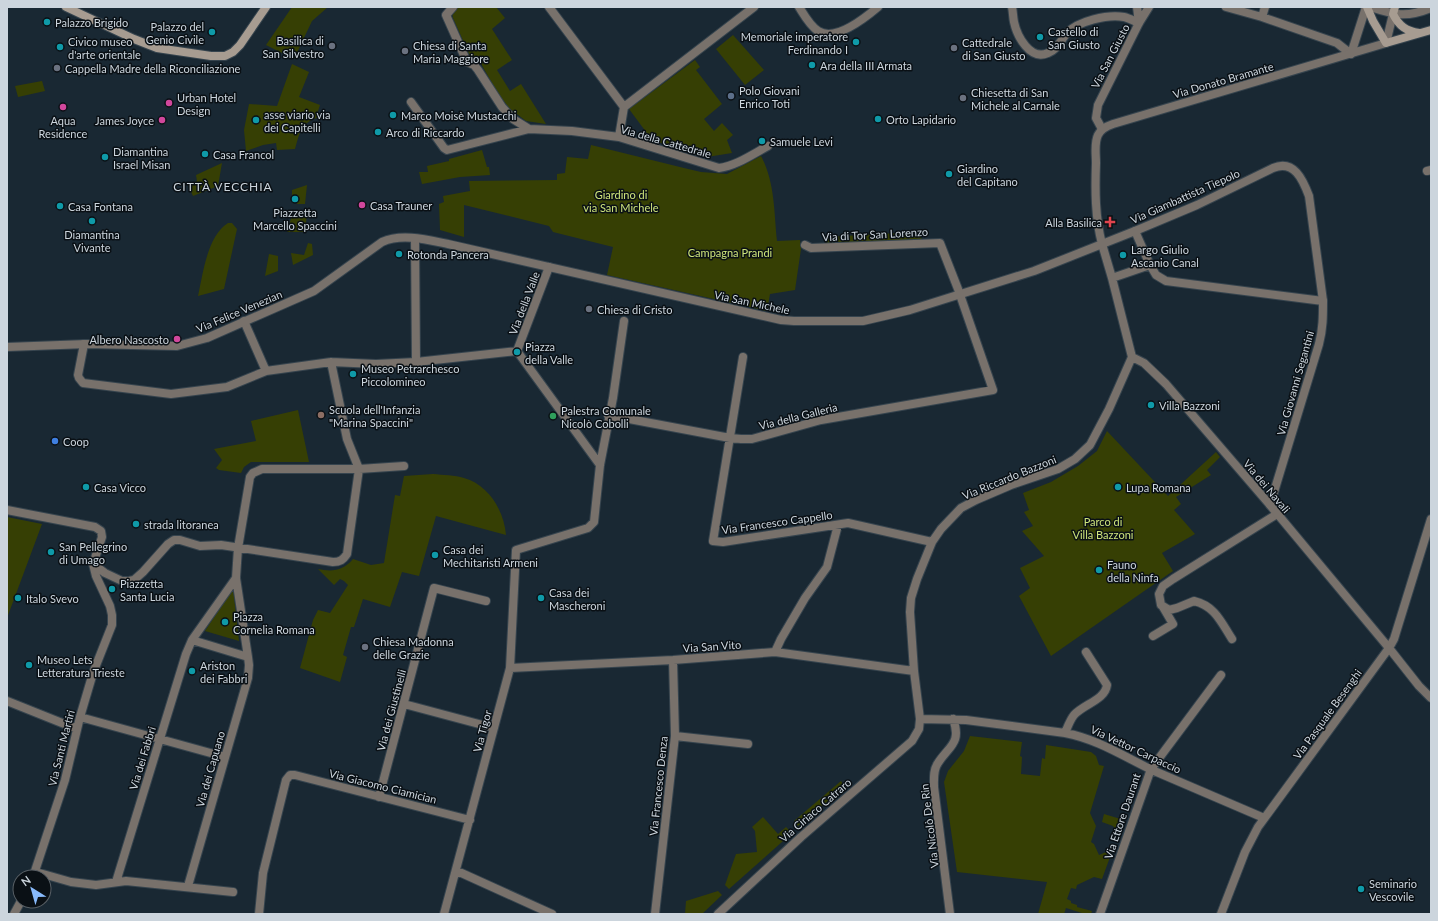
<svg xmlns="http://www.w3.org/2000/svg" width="1438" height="921" viewBox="0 0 1438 921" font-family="Lato,sans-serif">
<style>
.green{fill:#363f04}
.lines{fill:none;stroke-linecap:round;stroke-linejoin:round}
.minor-casing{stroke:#36444e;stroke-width:10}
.tertiary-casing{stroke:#36444e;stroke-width:10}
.secondary-casing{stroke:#36444e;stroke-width:10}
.minor{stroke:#78716b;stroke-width:8}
.tertiary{stroke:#78716b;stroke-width:8}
.secondary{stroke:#a79c91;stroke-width:8}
.culture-dot{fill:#0f9aa8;stroke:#0a1015;stroke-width:1.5}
.worship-dot{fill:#6b7280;stroke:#0a1015;stroke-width:1.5}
.service-dot{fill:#5c6f8a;stroke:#0a1015;stroke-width:1.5}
.hotel-dot{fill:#d1479c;stroke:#0a1015;stroke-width:1.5}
.health-dot{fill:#e0444e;stroke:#0a1015;stroke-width:1.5}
.education-dot{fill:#8d6e63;stroke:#0a1015;stroke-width:1.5}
.leisure-dot{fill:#2e9e5b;stroke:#0a1015;stroke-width:1.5}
.shop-dot{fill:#3f7fe0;stroke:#0a1015;stroke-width:1.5}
.labels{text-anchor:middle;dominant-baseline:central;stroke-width:3;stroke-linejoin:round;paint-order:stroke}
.poi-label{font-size:11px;fill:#ccd5dd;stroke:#0a1015;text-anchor:start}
.street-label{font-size:11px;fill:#ccd5dd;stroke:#0a1015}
.park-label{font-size:11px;fill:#cee47b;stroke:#0a1015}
.neighbourhood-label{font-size:12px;letter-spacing:1px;fill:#ccd5dd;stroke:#0a1015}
</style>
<rect width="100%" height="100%" fill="#192833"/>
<path class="green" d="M292 7H328L312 21 294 59 266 45Z
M457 7H496L505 18 492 29 512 60 497 70 510 91 521 84 546 124 526 121 509 108 497 92 479 60 469 54 453 18 452 13Z
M733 35 764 70 745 85 716 49Z
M695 60 700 67 696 70 722 104 704 119 714 131 722 123 733 135 727 140 732 153 707 157 697 155 652 140 629 109Z
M292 64 309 72 299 97 320 105 317 114 320 117C301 122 300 132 295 149L277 150 276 143 263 145 246 151 244 130 249 104 277 106Z
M42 81 45 91 18 97 15 86Z
M591 145 684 168 701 172 727 174 761 156C775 182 774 212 777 241L800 240 801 249 795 290 770 294 767 311 607 275 613 247 553 232 549 226 464 205V237L440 230 439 204 444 202 443 196 470 191 469 181 557 180V174L565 173 567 157 588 159Z
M482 150 487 167H489L490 175 460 177 422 184 419 172H428L427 166 449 161V159Z
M222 163 218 186 193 196 188 185 197 181 196 175Z
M307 185 305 204H297L298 196H292V190Z
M307 214 305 232H287L292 215Z
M228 223H232L237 229 224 289 198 296C203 274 207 236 228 223Z
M917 232 922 239 826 244 824 237Z
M308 243 312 244 313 255 293 265 291 253 304 255Z
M269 254 278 256V271L265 276Z
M298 410 309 462H251L244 467 241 473 219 470 216 468 222 460 214 449 256 441 251 421Z
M1107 431 1168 496 1216 452 1220 457 1207 470 1211 475 1176 497 1181 504 1174 510 1195 534 1162 553 1173 571 1051 656 1019 596 1030 588 1020 568 1044 556 1022 531 1033 526 1024 512 1029 510 1023 493 1051 482 1078 466 1097 451Z
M433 474C443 475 455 475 464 478 489 485 504 511 506 535L436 516 419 576 402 572 390 607 363 599 354 627H351L343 655 347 657 340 682 300 668 313 620 318 610 330 613 348 585 344 581 340 579 334 585 318 569C332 572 343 571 353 559L371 565 384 563 395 495 400 496 404 476Z
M7 517 42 524 7 618Z
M233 588 239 641 205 631Z
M970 736 1022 742 1020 756 1022 757 1021 774 1040 776 1042 758 1045 759 1046 745 1091 752 1096 756 1099 765 1104 766 1090 813 1096 826 1091 842 1094 844 1099 855 1113 849 1102 879 1094 877 1077 885 1076 889 1071 888 1067 899 1071 901V903L1077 905V907L1092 911 1091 914H1085L1066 908 1064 914H1038L1047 882 957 872 944 782 948 771 964 751Z
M841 781 845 787 798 826 794 821Z
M1104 814 1124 820 1119 835 1113 826 1102 822Z
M763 817 778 834 786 827 792 833 729 889 725 885 736 854 757 852 755 831 752 827Z
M718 891 722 895 702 914H685L686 901Z"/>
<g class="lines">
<g class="minor-casing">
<path id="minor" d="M453 7 446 15 467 62 474 65 478 70 502 107 513 119 529 129
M549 7 624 107
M799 7C804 15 810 26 818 31 835 42 865 18 878 7
M1012 7C1013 12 1013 17 1014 22 1017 36 1030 61 1048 53 1058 49 1060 41 1067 33 1078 21 1108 14 1124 17 1129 18 1134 21 1139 23
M1137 7 1139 23
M1226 7 1262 17 1337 43 1351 54
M1370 7C1395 15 1406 18 1431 8
M1262 17 1265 7
M411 102 444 148 447 150 529 129 572 131 619 137 719 168C736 166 753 154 768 146
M624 107 754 7
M1102 129 1096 118 1098 105 1139 23 1149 7
M619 137 624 107
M1427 171 1431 170
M415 239 416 362
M1102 244 1112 278 1150 265 1135 231
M1150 265 1156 275 1166 281 1323 301
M1112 278 1132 357
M244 321 266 371
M84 344 78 375 79 378 83 383 171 394 227 387 266 371 331 362 376 364 416 362 517 351
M517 351 600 465
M517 351 549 267
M743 357 713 541 723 542 848 523 932 542
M1132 357 1144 363 1166 384 1270 505
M331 362 347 439 359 469 404 466
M608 415 730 438 741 439H752L821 420 993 390 958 289 940 243 811 248 805 245
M7 510 95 527 101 531 102 537 93 564 96 576 110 606 112 615V625L93 673 80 717 65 780 33 877
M1431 519 1394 639 1389 648 1419 686 1431 698
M93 564 105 573 122 581H129L134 580 143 572 168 544 174 540H180L200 546 221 545 333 562C340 562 343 560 347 554L359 469H262L253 473 250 477 238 548 236 578 248 657 192 640 236 578
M1153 636 1173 624 1163 607
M1232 639C1221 622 1215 606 1194 601L1177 608 1169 610 1161 605 1159 594 1163 586 1173 579 1277 514
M775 652 781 639 805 598 827 567 838 525
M510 668 673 660 775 652 914 671
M7 701 77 729
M404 704 494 728
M80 717 225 757
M920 719 966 720 1065 733C1097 739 1123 756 1152 770 1189 786 1226 802 1264 818
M1065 733C1068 726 1070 720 1074 715 1084 704 1105 700 1107 685L1086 652
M675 736 748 744
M379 797 434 588 486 601
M457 871 552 914
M36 872 71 882 96 885 126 881 233 892
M116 882 186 654 192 640
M188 886 248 678 249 665 248 657
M14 914 21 901
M259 914 263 873 286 780 290 775H295L470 820
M444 914 510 668 516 550 588 528 594 522 600 465 613 398 624 321
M655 914 675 736 673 660
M718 914 801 837 912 741 919 729 920 719 914 671 910 612 911 598 917 579 932 542 941 529 961 508 976 500 1011 485 1058 469 1075 459 1090 445 1109 409 1132 357
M950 914 934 787C934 779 933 770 938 763 949 746 962 743 953 719
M1100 914 1151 769 1221 675"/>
</g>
<g class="tertiary-casing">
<path id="tertiary" d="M1351 54 1366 7
M1102 244C1095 217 1095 190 1096 163 1096 154 1094 143 1098 135 1101 129 1107 126 1113 124L1386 43 1393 14
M7 347 87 344 177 346 207 338 314 291 382 242C402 233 428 240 448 244L781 320 794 321H863L910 310 1034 271 1135 231 1197 205 1273 168C1294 159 1303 180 1309 196L1323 301C1323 316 1323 329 1319 344L1270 505 1389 648 1258 827 1245 852 1221 914"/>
</g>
<g class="secondary-casing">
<path id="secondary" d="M66 7 134 39 157 48 211 56H225L233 52 240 45 266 7
M1367 7 1373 21 1386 43 1431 30
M1395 7 1393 14C1399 26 1406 31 1419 33"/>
</g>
<use href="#minor" class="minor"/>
<use href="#tertiary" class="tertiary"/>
<use href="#secondary" class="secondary"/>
</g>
<g class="culture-dot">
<circle cx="47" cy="22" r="4"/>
<circle cx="212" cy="32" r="4"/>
<circle cx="1040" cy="37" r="4"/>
<circle cx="856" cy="42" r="4"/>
<circle cx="60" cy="47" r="4"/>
<circle cx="812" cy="65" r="4"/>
<circle cx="393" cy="115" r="4"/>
<circle cx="878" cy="119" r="4"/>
<circle cx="256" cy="120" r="4"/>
<circle cx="378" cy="132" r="4"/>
<circle cx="762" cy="141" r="4"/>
<circle cx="205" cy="154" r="4"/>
<circle cx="105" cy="157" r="4"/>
<circle cx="949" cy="174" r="4"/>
<circle cx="295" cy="199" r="4"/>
<circle cx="60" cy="206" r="4"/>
<circle cx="92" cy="221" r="4"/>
<circle cx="399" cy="254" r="4"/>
<circle cx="1123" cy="255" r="4"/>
<circle cx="517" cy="352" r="4"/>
<circle cx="353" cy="374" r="4"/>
<circle cx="1151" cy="405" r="4"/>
<circle cx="86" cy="487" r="4"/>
<circle cx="1118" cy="487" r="4"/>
<circle cx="136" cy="524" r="4"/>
<circle cx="51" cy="552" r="4"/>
<circle cx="435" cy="555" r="4"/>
<circle cx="1099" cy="570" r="4"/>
<circle cx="112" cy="589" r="4"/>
<circle cx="18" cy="598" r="4"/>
<circle cx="541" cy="598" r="4"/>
<circle cx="225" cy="622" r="4"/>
<circle cx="29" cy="665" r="4"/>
<circle cx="192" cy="671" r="4"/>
<circle cx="1361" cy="889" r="4"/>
</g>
<g class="worship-dot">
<circle cx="332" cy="46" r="4"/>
<circle cx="954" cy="48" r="4"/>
<circle cx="405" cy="51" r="4"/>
<circle cx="57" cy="68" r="4"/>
<circle cx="963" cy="98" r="4"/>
<circle cx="589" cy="309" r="4"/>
<circle cx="365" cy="647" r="4"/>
</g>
<circle class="service-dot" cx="731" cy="96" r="4"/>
<g class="hotel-dot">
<circle cx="169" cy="103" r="4"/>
<circle cx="63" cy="107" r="4"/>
<circle cx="162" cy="120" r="4"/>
<circle cx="362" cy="205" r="4"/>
<circle cx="177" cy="339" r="4"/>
</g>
<path class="health-dot" d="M1108 216h4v4h4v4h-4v4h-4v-4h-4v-4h4z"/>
<circle class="education-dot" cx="321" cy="415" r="4"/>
<circle class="leisure-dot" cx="553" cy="416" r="4"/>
<circle class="shop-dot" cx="55" cy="441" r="4"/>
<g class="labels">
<g class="poi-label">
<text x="55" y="22">Palazzo Brigido</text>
<text x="204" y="26" text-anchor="end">Palazzo del<tspan x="204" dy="13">Genio Civile</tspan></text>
<text x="1048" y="31">Castello di<tspan x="1048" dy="13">San Giusto</tspan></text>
<text x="848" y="36" text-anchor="end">Memoriale imperatore<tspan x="848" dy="13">Ferdinando I</tspan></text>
<text x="324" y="40" text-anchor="end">Basilica di<tspan x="324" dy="13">San Silvestro</tspan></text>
<text x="68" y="41">Civico museo<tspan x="68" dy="13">d'arte orientale</tspan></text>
<text x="962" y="42">Cattedrale<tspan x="962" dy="13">di San Giusto</tspan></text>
<text x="413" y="45">Chiesa di Santa<tspan x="413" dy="13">Maria Maggiore</tspan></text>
<text x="820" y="65">Ara della III Armata</text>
<text x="65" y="68">Cappella Madre della Riconciliazione</text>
<text x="739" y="90">Polo Giovani<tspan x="739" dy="13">Enrico Toti</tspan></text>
<text x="971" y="92">Chiesetta di San<tspan x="971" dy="13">Michele al Carnale</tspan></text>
<text x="177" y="97">Urban Hotel<tspan x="177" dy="13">Design</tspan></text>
<text x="264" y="114">asse viario via<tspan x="264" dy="13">dei Capitelli</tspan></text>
<text x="401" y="115">Marco Moisè Mustacchi</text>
<text x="886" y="119">Orto Lapidario</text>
<text x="63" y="120" text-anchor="middle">Aqua<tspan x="63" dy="13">Residence</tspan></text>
<text x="154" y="120" text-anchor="end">James Joyce</text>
<text x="386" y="132">Arco di Riccardo</text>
<text x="770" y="141">Samuele Levi</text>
<text x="113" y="151">Diamantina<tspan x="113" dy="13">Israel Misan</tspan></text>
<text x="213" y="154">Casa Francol</text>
<text x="957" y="168">Giardino<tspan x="957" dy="13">del Capitano</tspan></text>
<text x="370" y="205">Casa Trauner</text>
<text x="68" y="206">Casa Fontana</text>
<text x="295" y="212" text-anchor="middle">Piazzetta<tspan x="295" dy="13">Marcello Spaccini</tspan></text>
<text x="1102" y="222" text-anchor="end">Alla Basilica</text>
<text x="92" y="234" text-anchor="middle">Diamantina<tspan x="92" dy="13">Vivante</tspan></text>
<text x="1131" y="249">Largo Giulio<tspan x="1131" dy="13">Ascanio Canal</tspan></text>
<text x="407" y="254">Rotonda Pancera</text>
<text x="597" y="309">Chiesa di Cristo</text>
<text x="169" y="339" text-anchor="end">Albero Nascosto</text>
<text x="525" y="346">Piazza<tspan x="525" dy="13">della Valle</tspan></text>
<text x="361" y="368">Museo Petrarchesco<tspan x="361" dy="13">Piccolomineo</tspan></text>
<text x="1159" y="405">Villa Bazzoni</text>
<text x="329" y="409">Scuola dell'Infanzia<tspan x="329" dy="13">"Marina Spaccini"</tspan></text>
<text x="561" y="410">Palestra Comunale<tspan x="561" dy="13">Nicolò Cobolli</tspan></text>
<text x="63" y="441">Coop</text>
<text x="94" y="487">Casa Vicco</text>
<text x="1126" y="487">Lupa Romana</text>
<text x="144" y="524">strada litoranea</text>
<text x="59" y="546">San Pellegrino<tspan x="59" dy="13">di Umago</tspan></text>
<text x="443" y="549">Casa dei<tspan x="443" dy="13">Mechitaristi Armeni</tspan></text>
<text x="1107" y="564">Fauno<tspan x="1107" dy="13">della Ninfa</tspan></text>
<text x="120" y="583">Piazzetta<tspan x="120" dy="13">Santa Lucia</tspan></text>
<text x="549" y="592">Casa dei<tspan x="549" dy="13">Mascheroni</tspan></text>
<text x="26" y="598">Italo Svevo</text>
<text x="233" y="616">Piazza<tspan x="233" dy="13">Cornelia Romana</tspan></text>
<text x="373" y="641">Chiesa Madonna<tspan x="373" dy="13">delle Grazie</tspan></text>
<text x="37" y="659">Museo Lets<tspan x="37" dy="13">Letteratura Trieste</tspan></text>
<text x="200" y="665">Ariston<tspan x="200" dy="13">dei Fabbri</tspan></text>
<text x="1369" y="883">Seminario<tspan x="1369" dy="13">Vescovile</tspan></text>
</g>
<g class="street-label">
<text transform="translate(1110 56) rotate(-63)">Via San Giusto</text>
<text transform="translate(1223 80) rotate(-16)">Via Donato Bramante</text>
<text transform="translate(666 141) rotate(16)">Via della Cattedrale</text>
<text transform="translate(1185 196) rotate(-24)">Via Giambattista Tiepolo</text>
<text transform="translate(875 234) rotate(-3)">Via di Tor San Lorenzo</text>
<text transform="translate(752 302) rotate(12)">Via San Michele</text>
<text transform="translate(524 303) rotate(-69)">Via della Valle</text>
<text transform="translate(239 311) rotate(-23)">Via Felice Venezian</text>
<text transform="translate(1295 383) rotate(-74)">Via Giovanni Segantini</text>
<text transform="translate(798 416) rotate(-14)">Via della Galleria</text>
<text transform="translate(1009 477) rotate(-22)">Via Riccardo Bazzoni</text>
<text transform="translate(1267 486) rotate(50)">Via dei Navali</text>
<text transform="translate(777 522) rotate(-8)">Via Francesco Cappello</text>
<text transform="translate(712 646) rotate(-4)">Via San Vito</text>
<text transform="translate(391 710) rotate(-75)">Via dei Giustinelli</text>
<text transform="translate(1327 714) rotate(-54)">Via Pasquale Besenghi</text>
<text transform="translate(482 731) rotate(-75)">Via Tigor</text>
<text transform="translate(61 748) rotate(-76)">Via Santi Martiri</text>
<text transform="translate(1136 749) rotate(25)">Via Vettor Carpaccio</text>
<text transform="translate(142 758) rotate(-73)">Via dei Fabbri</text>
<text transform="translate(210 769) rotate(-74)">Via dei Capuano</text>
<text transform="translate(383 786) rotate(14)">Via Giacomo Ciamician</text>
<text transform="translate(658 786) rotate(-84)">Via Francesco Denza</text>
<text transform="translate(815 810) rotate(-41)">Via Ciriaco Catraro</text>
<text transform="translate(1122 816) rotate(-71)">Via Ettore Daurant</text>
<text transform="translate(929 826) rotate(-97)">Via Nicolò De Rin</text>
</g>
<g class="park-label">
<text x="621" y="194">Giardino di<tspan x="621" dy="13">via San Michele</tspan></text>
<text x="730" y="252">Campagna Prandi</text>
<text x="1103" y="521">Parco di<tspan x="1103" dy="13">Villa Bazzoni</tspan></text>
</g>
<g class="neighbourhood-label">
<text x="223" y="186">CITTÀ VECCHIA</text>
</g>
</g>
<rect width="1438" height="921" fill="none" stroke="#ccd5dd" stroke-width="16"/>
<g transform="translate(32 889) rotate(323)"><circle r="19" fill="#0a1015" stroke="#585f65"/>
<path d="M0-3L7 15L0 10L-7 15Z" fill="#88bafc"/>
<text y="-6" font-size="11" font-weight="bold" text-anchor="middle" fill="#ccd5dd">N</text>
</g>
</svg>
